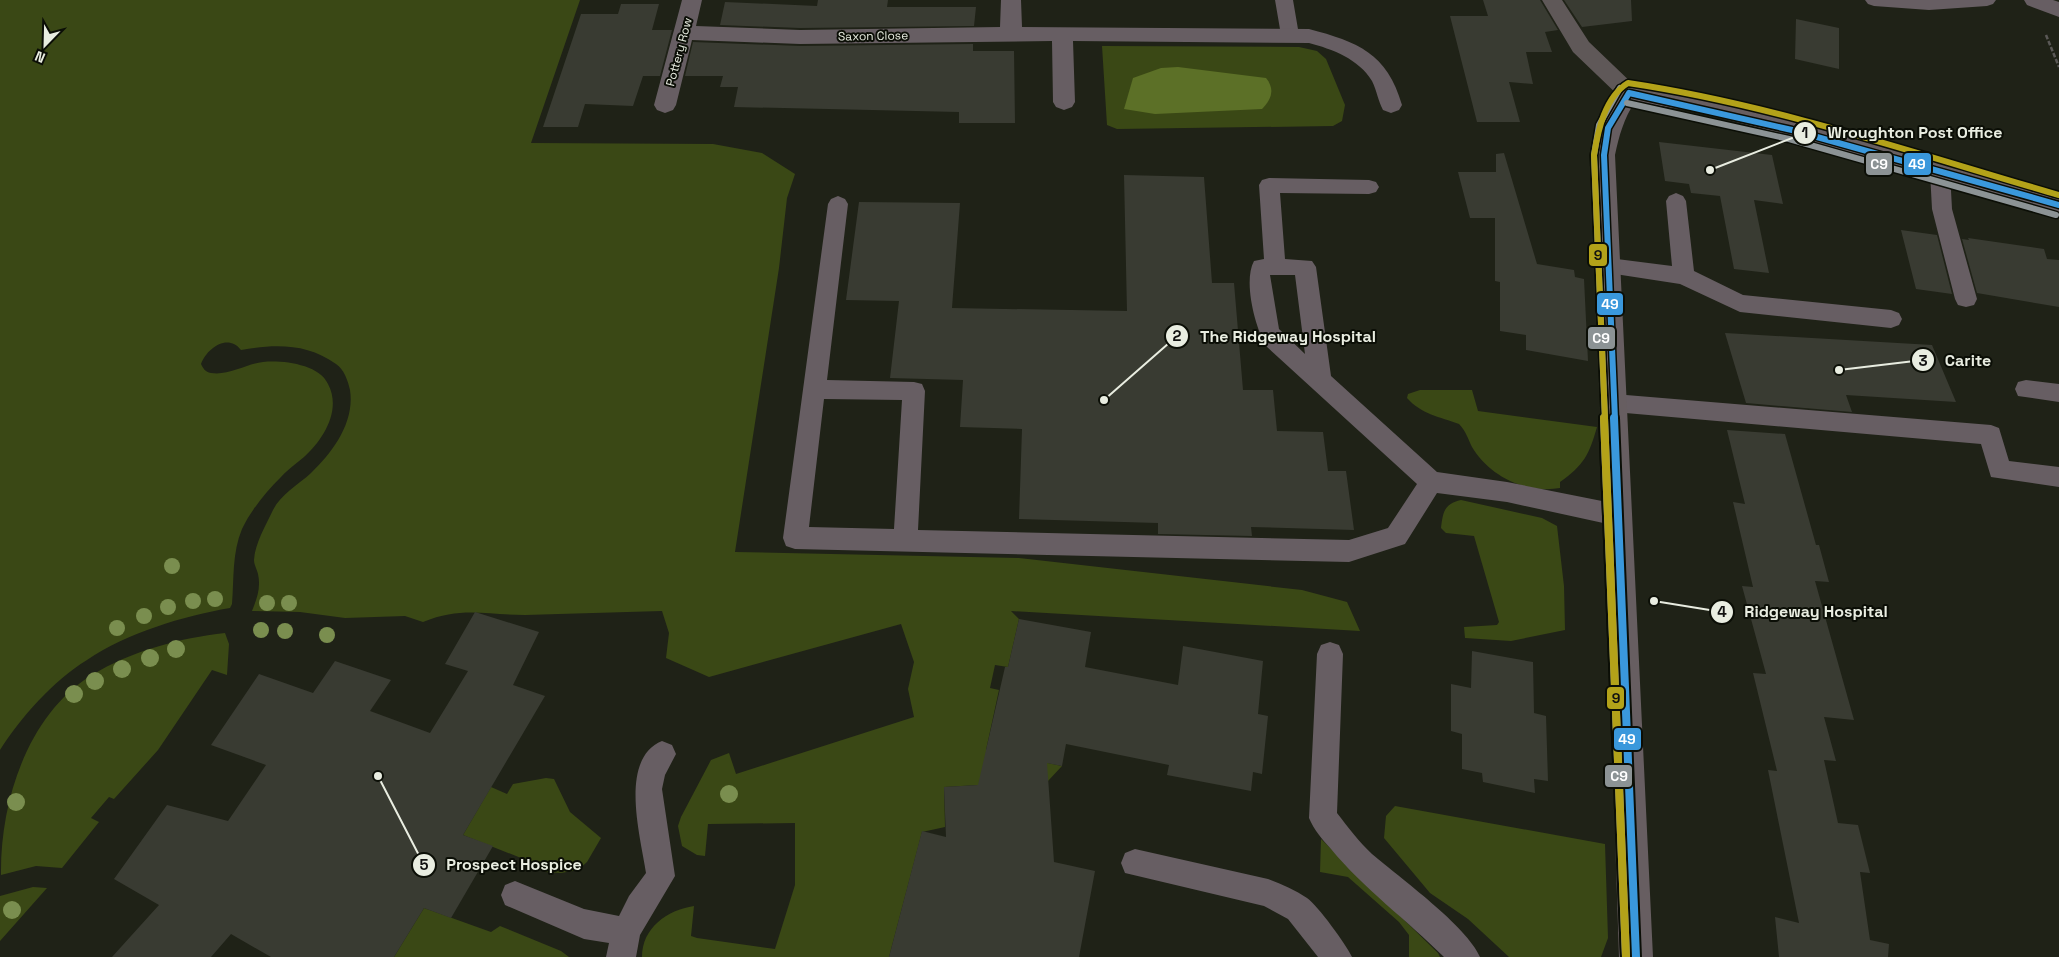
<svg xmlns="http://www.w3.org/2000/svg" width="2059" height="957" viewBox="0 0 2059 957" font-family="'Space Grotesk',sans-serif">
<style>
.green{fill:#3a4815}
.water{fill:#5c7027}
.building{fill:#393b32}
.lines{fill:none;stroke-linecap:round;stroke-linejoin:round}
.path{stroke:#5a5856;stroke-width:2.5;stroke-dasharray:4.5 2;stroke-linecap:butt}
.service{fill:#675e63;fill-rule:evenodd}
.minor{fill:#675e63;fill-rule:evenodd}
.secondary{fill:#5f5858;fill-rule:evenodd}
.primary{fill:#675e61;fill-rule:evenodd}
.bus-1-far1-casing{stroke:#0b0e06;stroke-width:9}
.bus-1-casing{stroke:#0b0e06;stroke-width:12}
.bus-2-far1-casing{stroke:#0b0e06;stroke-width:9}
.bus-2-casing{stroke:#0b0e06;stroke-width:12}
.bus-3-far1-casing{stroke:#0b0e06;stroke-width:9}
.bus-3-casing{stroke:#0b0e06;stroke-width:12}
.bus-1-far1{stroke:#3a98dc;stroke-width:6}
.bus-1{stroke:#3a98dc;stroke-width:8}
.bus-2-far1{stroke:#8c9395;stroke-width:6}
.bus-2{stroke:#8c9395;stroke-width:8}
.bus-3-far1{stroke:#b3a219;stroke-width:6}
.bus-3{stroke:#b3a219;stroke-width:8}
.tree{fill:#7a8e4f}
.labels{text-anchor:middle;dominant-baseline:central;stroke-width:4;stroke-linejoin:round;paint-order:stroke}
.far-street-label{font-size:12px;fill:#e9ede1;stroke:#0b0e06}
.leader{fill:none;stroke:#e9ede1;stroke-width:2}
.callout-dot{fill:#e9ede1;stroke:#0b0e06;stroke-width:2}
.mark-label{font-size:15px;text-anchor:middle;font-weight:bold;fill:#111}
.callout-label{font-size:16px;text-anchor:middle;font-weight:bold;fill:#e9ede1;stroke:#0b0e06;stroke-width:4;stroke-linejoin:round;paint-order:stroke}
.line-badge{stroke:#0b0e06;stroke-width:2}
.badge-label{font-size:14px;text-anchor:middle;font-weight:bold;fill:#fff}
.pale-badge-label{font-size:14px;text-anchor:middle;font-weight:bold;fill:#111}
</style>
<rect width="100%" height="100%" fill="#1f2217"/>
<path class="green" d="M0 0H580L531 143 713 144 762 153 795 174 787 198 779 268 735 552 1019 558 1302 590 1347 602 1360 631 1011 611 1019 619 1008 667 995 665 990 688 999 690 986 750 1062 766 1048 781 944 787 945 827 922 832 889 957H642C642 928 667 910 694 906L691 936 697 938 775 949 795 885V823L708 824 705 856 697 855 682 846 678 826 681 817 711 760 729 753 736 774 914 717 908 689 914 662 901 624 709 677 666 658 669 633 662 611C616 612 570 614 525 615 486 615 462 606 423 622L405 616 345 618 300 612 252 611C257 598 261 588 258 574 257 569 254 565 254 560 255 543 266 525 273 510 281 494 298 485 311 473 333 452 355 422 350 390 348 381 344 369 336 364 307 343 275 344 241 350 228 333 207 348 201 364 203 368 205 372 211 373 228 376 246 364 263 362 282 360 319 364 328 384 342 410 323 440 304 457 296 464 287 470 281 477 266 492 251 510 242 529 232 553 234 578 232 604L230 608C183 616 127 633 87 660 53 681 21 717 0 750Z
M1102 46 1299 47 1317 51 1326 59 1345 105 1342 121 1333 126 1117 129 1107 125Z
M1420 390H1472L1478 411 1597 427C1589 455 1584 465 1560 482V488C1526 494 1489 476 1472 447 1468 439 1466 431 1459 424 1440 417 1421 414 1407 398L1408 394Z
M1461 500 1542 518 1557 526 1564 586 1565 630 1511 641 1465 638 1464 627 1497 625 1499 622 1474 536 1446 533 1441 528C1443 512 1444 504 1461 500Z
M225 633 229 644 227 675 212 670 158 750 114 799 109 797 91 818 99 822 62 868 36 866 1 875C0 801 28 714 92 675 131 651 180 638 225 633Z
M546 778 554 779 570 812 601 838 587 862 578 870 561 873 545 872 531 862 463 835 491 787 507 794 513 784Z
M1395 806 1605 844 1608 938 1601 957H1509L1468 919 1430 893 1384 838 1386 816Z
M1321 839 1438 953 1440 957H1409V935L1399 922 1348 877 1320 872Z
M33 887 47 888 0 941V896Z
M424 908 491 932 500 926 561 951 569 957H394Z"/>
<path class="water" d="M1178 67 1266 78C1275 89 1272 99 1262 109L1155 114 1124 109 1133 78 1161 68Z"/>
<path class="building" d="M818 0H888L887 7H976L974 26 800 28 720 25 725 2 817 6Z
M1483 0H1540L1558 30 1545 32 1552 52H1526L1533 84 1509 82 1520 122H1477L1450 16H1488Z
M1564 0H1631L1632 21 1582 27Z
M621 4H659L652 30H672L660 76H643L633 106 585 104 578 127H543L581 14H618Z
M1796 19 1839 28V69L1795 59Z
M693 42 800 46 973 44V51H1014L1015 123H959V112L734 107 738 87H720L723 76H685Z
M1659 142 1772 155 1783 204 1754 200 1769 273 1734 269 1720 196 1691 193 1689 184 1665 181Z
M1504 153 1537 264 1574 270 1575 277 1584 279 1588 361 1526 350V335L1500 331V282L1495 281V218H1470L1458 172H1496V154Z
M1124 175 1204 177 1212 283H1234L1243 390H1273L1277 431 1323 432 1328 471H1346L1354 530 1251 527 1252 536 1158 534V523L1019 519 1022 429 960 427 963 380 890 378 899 301 846 300 859 202 960 203 952 308 1127 311Z
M1901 230 1937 235 1952 294 1916 289Z
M1968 238 2044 249 2047 259 2059 260V307L1977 293 1962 239 1969 240Z
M1725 333 1932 345 1956 402 1846 395 1852 412 1746 403Z
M1727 430 1785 434 1816 545H1819L1829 582 1815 581 1854 720 1824 717 1836 761 1824 760 1838 823 1858 825 1870 873 1860 872 1870 940 1889 944 1888 957H1779L1775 917 1799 923 1768 770 1777 771 1753 673 1766 674 1742 586 1753 587 1733 502 1745 504Z
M475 612 539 632 513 685 545 696 463 835 493 846 451 918 424 908 394 957H271L231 934 211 957H112L159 905 114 879 167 805 228 821 266 765 211 745 259 674 313 693 335 661 391 680 370 711 430 733 468 671 445 664Z
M1019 619 1091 632 1085 667 1178 685 1183 646 1263 661 1258 714 1268 716 1262 774 1253 772 1251 791 1167 775 1169 765 1066 744 1062 766 1047 763 1054 862 1095 871 1079 957H889L922 831 946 837 944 787 978 785 1005 667H1008Z
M1472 651 1533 662 1534 713 1546 716 1548 781 1534 779 1535 793 1483 782 1482 773 1462 769V734L1451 731V684L1471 688Z"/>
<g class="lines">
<path class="path" d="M2046 35 2059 67"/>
<path class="service" d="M1275 0H1293L1299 35 1296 39 1290 41 1284 39 1281 35Z
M1865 0H1996L1993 4 1987 6 1929 10 1874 6 1868 4Z
M1940 165 1947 167 1950 172 1952 209 1977 299 1974 305 1966 307 1958 305 1955 299 1932 209 1930 172 1933 167Z
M1269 178 1369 180 1376 182 1379 187 1376 192 1369 194 1280 193 1285 259 1312 261 1316 267 1331 376 1437 472 1507 482 1617 504 1626 507 1629 515 1626 523 1617 526 1507 502 1437 493 1405 544 1349 562 795 549 786 546 783 538 828 204 831 199 838 196 845 199 848 204 827 380 914 382 922 384 925 391 918 530 1349 540 1388 528 1417 484 1266 346C1255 327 1243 281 1254 261L1264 259 1259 185 1262 180ZM1270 275H1295L1305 354 1279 329ZM824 399 902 400 894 529 809 527Z
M1676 193 1683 196 1686 201 1694 271 1743 295 1891 310 1899 313 1902 319 1899 325 1891 328 1740 312 1680 284 1602 272 1598 266 1602 260 1609 258 1672 266 1666 201 1669 196Z
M2026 380 2059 384V402L2018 396 2015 389 2018 382Z
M1614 394 1991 425 1999 428 2009 461 2059 467V487L1991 477 1981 444 1614 412 1606 410 1603 403 1606 396Z
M1330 642 1339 645 1343 654 1337 813C1348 827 1359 842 1372 854 1400 878 1467 926 1480 957H1444C1407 920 1364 889 1331 849 1322 839 1314 830 1309 818L1317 654 1321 645Z
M662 741 672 745 676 754 665 775 662 789 675 876 640 935 636 957H606L609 943 584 939 505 905 501 895 505 885 515 881 584 909 619 916 629 896 646 873C641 838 618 759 662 741Z
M1135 849 1268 879C1281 884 1295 890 1307 898 1318 906 1346 944 1352 957H1318L1288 919 1264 906 1125 873 1121 863 1125 853Z"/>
<path class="minor" d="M682 0H702L696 26 800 30 1000 27 1001 0H1021L1022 27 1309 29C1358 42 1387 53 1402 105L1399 110 1391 113 1383 110C1378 101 1377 91 1372 81 1359 59 1332 49 1309 43L1073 41 1075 102 1072 107 1064 110 1056 107 1053 102 1052 41 800 44 692 40 676 105 673 110 665 113 657 110 654 105Z
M2024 0H2053L2059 2V17L2027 5Z"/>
<path class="secondary" d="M1542 0H1562L1589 42 1637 88 1640 93 1637 98 1629 101 1621 98 1573 52Z"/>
<path class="primary" d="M1629 85C1775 108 1917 156 2059 196V214L1760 128 1692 111 1635 102C1624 118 1619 136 1615 155L1653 957H1619L1593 155 1601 122 1621 88Z"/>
<g class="bus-1-far1-casing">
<path id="bus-1-far1" d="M1629 93 1792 130 2059 205
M1615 419 1604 155 1608 128 1629 93"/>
</g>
<g class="bus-1-casing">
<path id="bus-1" d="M1614 418 1636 957"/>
</g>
<g class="bus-2-far1-casing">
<path id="bus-2-far1" d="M1627 103 1789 139 2056 215
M1605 419 1594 155 1599 125 1620 88"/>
</g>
<g class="bus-2-casing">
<path id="bus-2" d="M1604 418 1626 957"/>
</g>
<g class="bus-3-far1-casing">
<path id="bus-3-far1" d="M1605 419 1594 155C1598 130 1605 97 1628 83 1775 105 1917 154 2059 195"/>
</g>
<g class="bus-3-casing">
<path id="bus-3" d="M1604 418 1626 957"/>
</g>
<use href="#bus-1-far1" class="bus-1-far1"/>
<use href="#bus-1" class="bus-1"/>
<use href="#bus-2-far1" class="bus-2-far1"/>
<use href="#bus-2" class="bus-2"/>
<use href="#bus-3-far1" class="bus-3-far1"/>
<use href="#bus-3" class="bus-3"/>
</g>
<g class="tree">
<circle cx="172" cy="566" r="8"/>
<circle cx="215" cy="599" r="8"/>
<circle cx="193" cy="601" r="8"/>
<circle cx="267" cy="603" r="8"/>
<circle cx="289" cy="603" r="8"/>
<circle cx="168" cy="607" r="8"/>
<circle cx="144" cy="616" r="8"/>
<circle cx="117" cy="628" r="8"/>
<circle cx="261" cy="630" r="8"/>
<circle cx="285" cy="631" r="8"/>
<circle cx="327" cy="635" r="8"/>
<circle cx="176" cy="649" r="9"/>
<circle cx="150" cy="658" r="9"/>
<circle cx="122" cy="669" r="9"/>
<circle cx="95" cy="681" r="9"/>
<circle cx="74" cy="694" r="9"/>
<circle cx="729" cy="794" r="9"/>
<circle cx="16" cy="802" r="9"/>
<circle cx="12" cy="910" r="9"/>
</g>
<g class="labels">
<g class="far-street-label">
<text transform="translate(873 36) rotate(-1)">Saxon Close</text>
<text transform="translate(679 52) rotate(-75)">Pottery Row</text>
</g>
</g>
<path class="leader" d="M1710 170L1805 133M1104 400L1177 336M1839 370L1923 360M1654 601L1722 612M378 776L424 865"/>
<g class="callout-dot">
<circle cx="1710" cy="170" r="5"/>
<circle cx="1104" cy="400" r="5"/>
<circle cx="1839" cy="370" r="5"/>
<circle cx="1654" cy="601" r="5"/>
<circle cx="378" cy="776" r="5"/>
<circle cx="1805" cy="133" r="12"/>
<circle cx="1177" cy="336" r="12"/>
<circle cx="1923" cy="360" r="12"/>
<circle cx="1722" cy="612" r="12"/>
<circle cx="424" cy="865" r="12"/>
</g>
<g class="mark-label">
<text x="1805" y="138">1</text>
<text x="1177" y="341">2</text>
<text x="1923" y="366">3</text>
<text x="1722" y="617">4</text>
<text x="424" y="870">5</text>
</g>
<g class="callout-label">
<text x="1915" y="138">Wroughton Post Office</text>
<text x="1288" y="342">The Ridgeway Hospital</text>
<text x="1968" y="366">Carite</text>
<text x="1816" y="617">Ridgeway Hospital</text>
<text x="514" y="870">Prospect Hospice</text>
</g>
<g class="line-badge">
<rect x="1865" y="152" width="28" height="24" rx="5" fill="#8c9395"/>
<rect x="1903" y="152" width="29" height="24" rx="5" fill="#3a98dc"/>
<rect x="1588" y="243" width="20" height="24" rx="5" fill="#b3a219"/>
<rect x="1596" y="292" width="28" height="24" rx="5" fill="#3a98dc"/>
<rect x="1587" y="326" width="29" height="24" rx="5" fill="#8c9395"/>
<rect x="1606" y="686" width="19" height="24" rx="5" fill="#b3a219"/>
<rect x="1613" y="727" width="29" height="24" rx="5" fill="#3a98dc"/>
<rect x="1604" y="764" width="29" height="24" rx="5" fill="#8c9395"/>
</g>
<g class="badge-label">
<text x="1879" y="169">C9</text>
<text x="1917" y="169">49</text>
<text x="1610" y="309">49</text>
<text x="1601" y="343">C9</text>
<text x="1627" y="744">49</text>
<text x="1619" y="781">C9</text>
</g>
<g class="pale-badge-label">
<text x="1598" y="260">9</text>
<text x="1616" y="703">9</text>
</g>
<g transform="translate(45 45) rotate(203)" stroke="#0b0e06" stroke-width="4" paint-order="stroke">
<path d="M0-4L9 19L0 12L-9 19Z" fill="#e9ede1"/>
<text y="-8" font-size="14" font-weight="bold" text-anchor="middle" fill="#e9ede1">N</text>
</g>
</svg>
